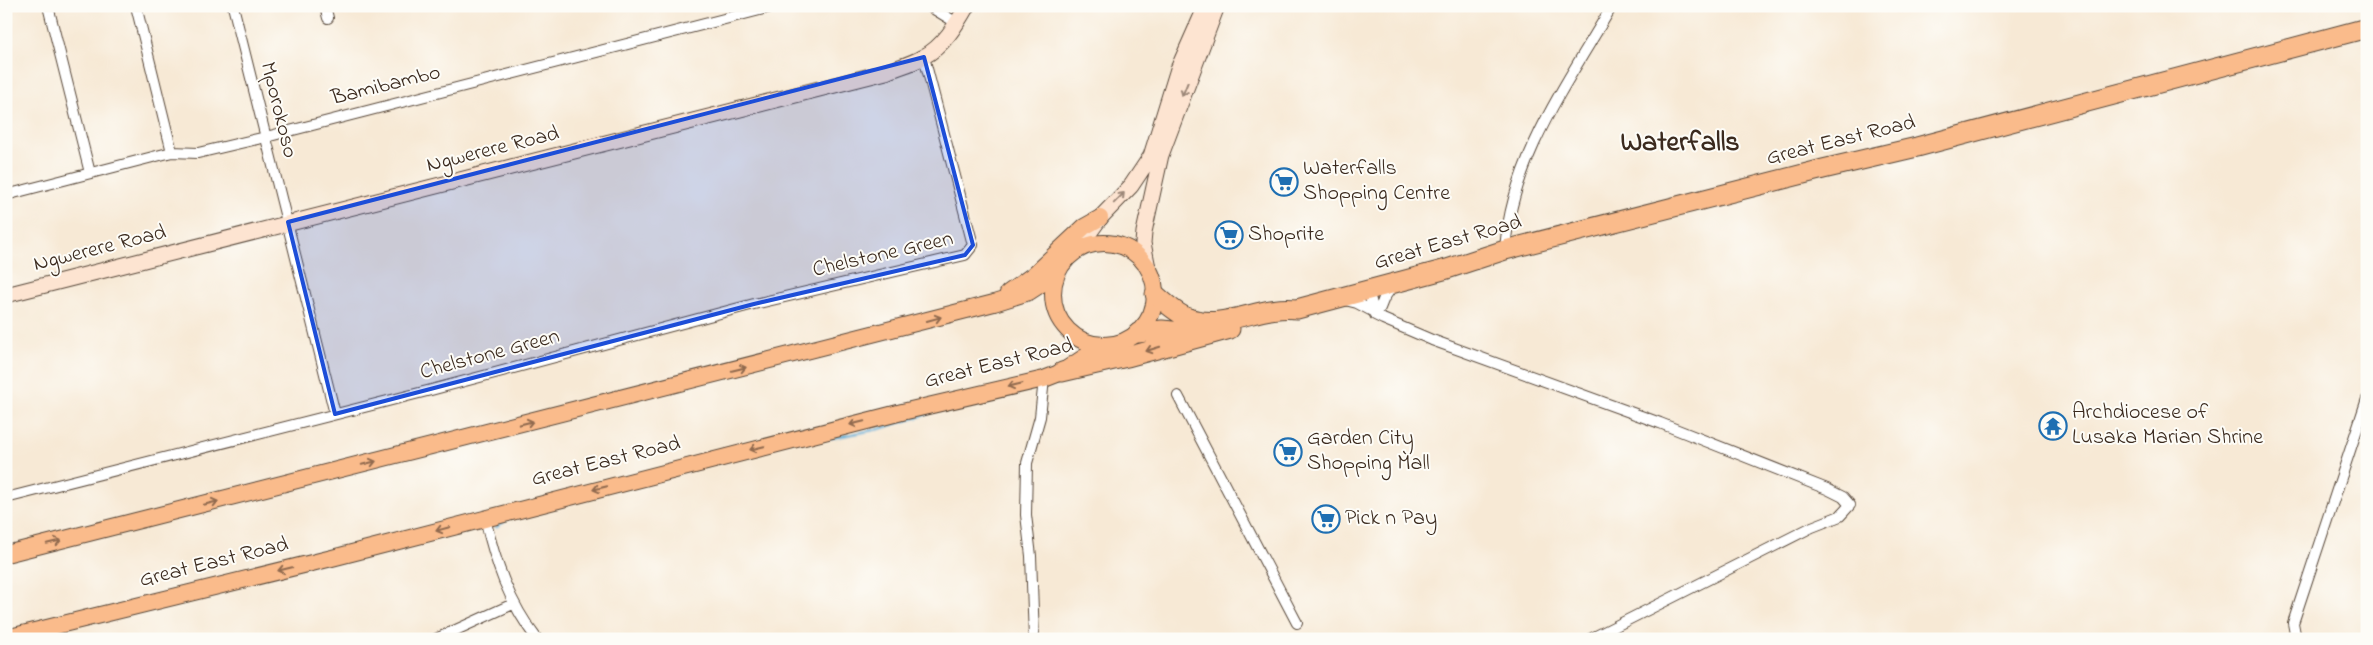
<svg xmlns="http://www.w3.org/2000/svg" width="2373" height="645" viewBox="0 0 2373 645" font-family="'Indie Flower',sans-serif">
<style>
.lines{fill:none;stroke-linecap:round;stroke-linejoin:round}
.stream{stroke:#5cacd7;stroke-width:2.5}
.street-casing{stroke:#574739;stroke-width:12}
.secondary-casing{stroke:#574739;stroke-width:17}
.primary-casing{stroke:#574739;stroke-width:18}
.highway-casing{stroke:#574739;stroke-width:21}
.street{stroke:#fff;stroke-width:10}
.secondary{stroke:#fde4d1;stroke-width:15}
.primary{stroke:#fabb8b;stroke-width:16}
.highway{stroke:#fabb8b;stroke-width:19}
.oneway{stroke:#9c8778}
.oneway2{stroke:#916b4f}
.marked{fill:#1d4ed8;fill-opacity:0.2;stroke:#1d4ed8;stroke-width:4;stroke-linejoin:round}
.labels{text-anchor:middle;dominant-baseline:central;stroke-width:4;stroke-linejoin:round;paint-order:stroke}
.street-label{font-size:22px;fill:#3b2a1e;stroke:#fdfcf7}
.poi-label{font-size:22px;fill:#3b2a1e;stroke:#fdfcf7;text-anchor:start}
.district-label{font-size:28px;font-weight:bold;fill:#3b2a1e;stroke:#fdfcf7}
</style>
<rect width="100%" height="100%" fill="#fdfcf7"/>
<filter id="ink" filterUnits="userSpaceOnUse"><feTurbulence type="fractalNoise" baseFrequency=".02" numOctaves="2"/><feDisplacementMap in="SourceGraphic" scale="10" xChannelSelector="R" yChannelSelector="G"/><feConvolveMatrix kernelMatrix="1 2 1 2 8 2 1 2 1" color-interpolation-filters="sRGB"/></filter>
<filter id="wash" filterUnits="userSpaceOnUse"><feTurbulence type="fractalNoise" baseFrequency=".0096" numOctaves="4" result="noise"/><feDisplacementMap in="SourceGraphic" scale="20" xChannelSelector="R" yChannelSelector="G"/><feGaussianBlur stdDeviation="1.12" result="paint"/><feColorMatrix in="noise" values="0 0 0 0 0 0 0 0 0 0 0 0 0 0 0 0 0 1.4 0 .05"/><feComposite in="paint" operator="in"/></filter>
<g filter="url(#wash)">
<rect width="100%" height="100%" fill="#f7e9d5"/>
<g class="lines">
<path class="stream" d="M831 438 879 429 928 414
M496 527 504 522"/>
</g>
</g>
<g filter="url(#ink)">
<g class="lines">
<g class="street-casing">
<path id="street" d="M48 6 90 173
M136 6 172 152
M233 6 335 414
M325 6 328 18
M929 6 957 23
M6 195 172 152 198 153 266 137 775 6
M1505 250C1511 160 1568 82 1612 6
M1368 290 1375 315 1383 319 1432 340 1660 423 1827 489 1843 497 1850 505 1840 516 1812 527 1590 639
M1345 300 1357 303 1374 312
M1380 308 1384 298 1394 284
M1178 396 1297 623
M6 498 431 390 754 304 965 255 973 245 924 57
M485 518C495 562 509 603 537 639
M436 639 513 604
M1034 639 1031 556 1026 515 1027 463 1040 417 1044 379
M2296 639 2293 623 2367 399"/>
</g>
<g class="secondary-casing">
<path id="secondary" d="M1077 250 1100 218 1131 186 1151 156 1178 69 1206 6
M1148 268 1143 243 1144 232 1161 155 1217 6
M6 295 886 72C898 67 912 64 923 57 943 47 956 25 967 6"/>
</g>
<g class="primary-casing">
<path id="primary" d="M1053 294a51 51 0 1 1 102 0a51 51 0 1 1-102 0Z
M1008 293 1033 275 1084 227 1100 218
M6 554 994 303 1029 292 1055 275
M6 638 332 558 902 412 1044 379 1062 372 1100 347"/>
</g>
<g class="highway-casing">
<path id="highway" d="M1155 294C1164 302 1175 312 1186 317 1223 332 1260 304 1297 309L1447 269 1505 250 1823 169 1917 147 2367 28
M1138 333 1162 330 1193 333
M1062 372 1127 357 1230 329"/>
</g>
<use href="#street" class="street"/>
<use href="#secondary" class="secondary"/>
<use href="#primary" class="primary"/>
<use href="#highway" class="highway"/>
</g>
<defs><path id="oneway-shaft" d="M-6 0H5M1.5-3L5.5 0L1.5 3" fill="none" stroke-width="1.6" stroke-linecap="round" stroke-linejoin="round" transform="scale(1.25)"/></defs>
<g class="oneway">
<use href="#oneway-shaft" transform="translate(1185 89) rotate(112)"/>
<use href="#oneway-shaft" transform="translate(1119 198) rotate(-46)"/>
</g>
<g class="oneway2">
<use href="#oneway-shaft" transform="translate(934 319) rotate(-15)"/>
<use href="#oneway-shaft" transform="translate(1153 349) rotate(163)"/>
<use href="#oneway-shaft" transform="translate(739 369) rotate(-14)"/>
<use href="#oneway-shaft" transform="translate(1015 385) rotate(167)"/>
<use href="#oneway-shaft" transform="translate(526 423) rotate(-14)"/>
<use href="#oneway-shaft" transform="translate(857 423) rotate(166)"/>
<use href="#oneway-shaft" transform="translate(757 448) rotate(166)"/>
<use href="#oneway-shaft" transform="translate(369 463) rotate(-14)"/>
<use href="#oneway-shaft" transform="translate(600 488) rotate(166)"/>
<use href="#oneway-shaft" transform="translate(211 503) rotate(-14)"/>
<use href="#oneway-shaft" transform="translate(443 529) rotate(165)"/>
<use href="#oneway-shaft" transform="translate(54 542) rotate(-14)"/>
<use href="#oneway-shaft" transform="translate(285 569) rotate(166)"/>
</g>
</g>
<path class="marked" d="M924 57 973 245 965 255 754 304 335 414 288 222Z"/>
<defs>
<g id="supermarket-ring" transform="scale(1.4375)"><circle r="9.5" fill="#fdfcf7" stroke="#1f6fb2" stroke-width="1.5"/><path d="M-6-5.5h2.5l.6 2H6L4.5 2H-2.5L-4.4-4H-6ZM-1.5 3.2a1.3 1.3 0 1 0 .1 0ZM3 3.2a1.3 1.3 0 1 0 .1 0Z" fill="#1f6fb2"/></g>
<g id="temple-ring" transform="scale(1.4375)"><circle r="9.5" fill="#fdfcf7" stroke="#1f6fb2" stroke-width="1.5"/><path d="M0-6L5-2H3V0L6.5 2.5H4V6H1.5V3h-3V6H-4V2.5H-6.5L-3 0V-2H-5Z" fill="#1f6fb2"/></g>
</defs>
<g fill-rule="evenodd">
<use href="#supermarket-ring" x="1284" y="182"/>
<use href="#supermarket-ring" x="1229" y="235"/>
<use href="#temple-ring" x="2053" y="426"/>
<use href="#supermarket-ring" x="1288" y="452"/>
<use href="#supermarket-ring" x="1326" y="519"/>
</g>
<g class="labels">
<g class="street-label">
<text transform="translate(386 86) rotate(-14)">Bamibambo</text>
<text transform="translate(278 110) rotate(76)">Mporokoso</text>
<text transform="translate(1841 141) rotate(-14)">Great East Road</text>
<text transform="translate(493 150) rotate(-14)">Ngwerere Road</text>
<text transform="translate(1448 243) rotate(-16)">Great East Road</text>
<text transform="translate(100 249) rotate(-14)">Ngwerere Road</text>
<text transform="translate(883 255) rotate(-13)">Chelstone Green</text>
<text transform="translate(490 355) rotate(-15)">Chelstone Green</text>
<text transform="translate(999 364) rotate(-14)">Great East Road</text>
<text transform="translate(606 462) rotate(-14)">Great East Road</text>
<text transform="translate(214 563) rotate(-14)">Great East Road</text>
</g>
<g class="poi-label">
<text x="1303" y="169">Waterfalls<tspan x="1303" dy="25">Shopping Centre</tspan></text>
<text x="1248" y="235">Shoprite</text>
<text x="2072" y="413">Archdiocese of<tspan x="2072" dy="25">Lusaka Marian Shrine</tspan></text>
<text x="1307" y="439">Garden City<tspan x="1307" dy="25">Shopping Mall</tspan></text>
<text x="1345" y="519">Pick n Pay</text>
</g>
<g class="district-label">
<text x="1680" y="143">Waterfalls</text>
</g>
</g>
<rect width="2373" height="645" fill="none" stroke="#fdfcf7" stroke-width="25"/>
</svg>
